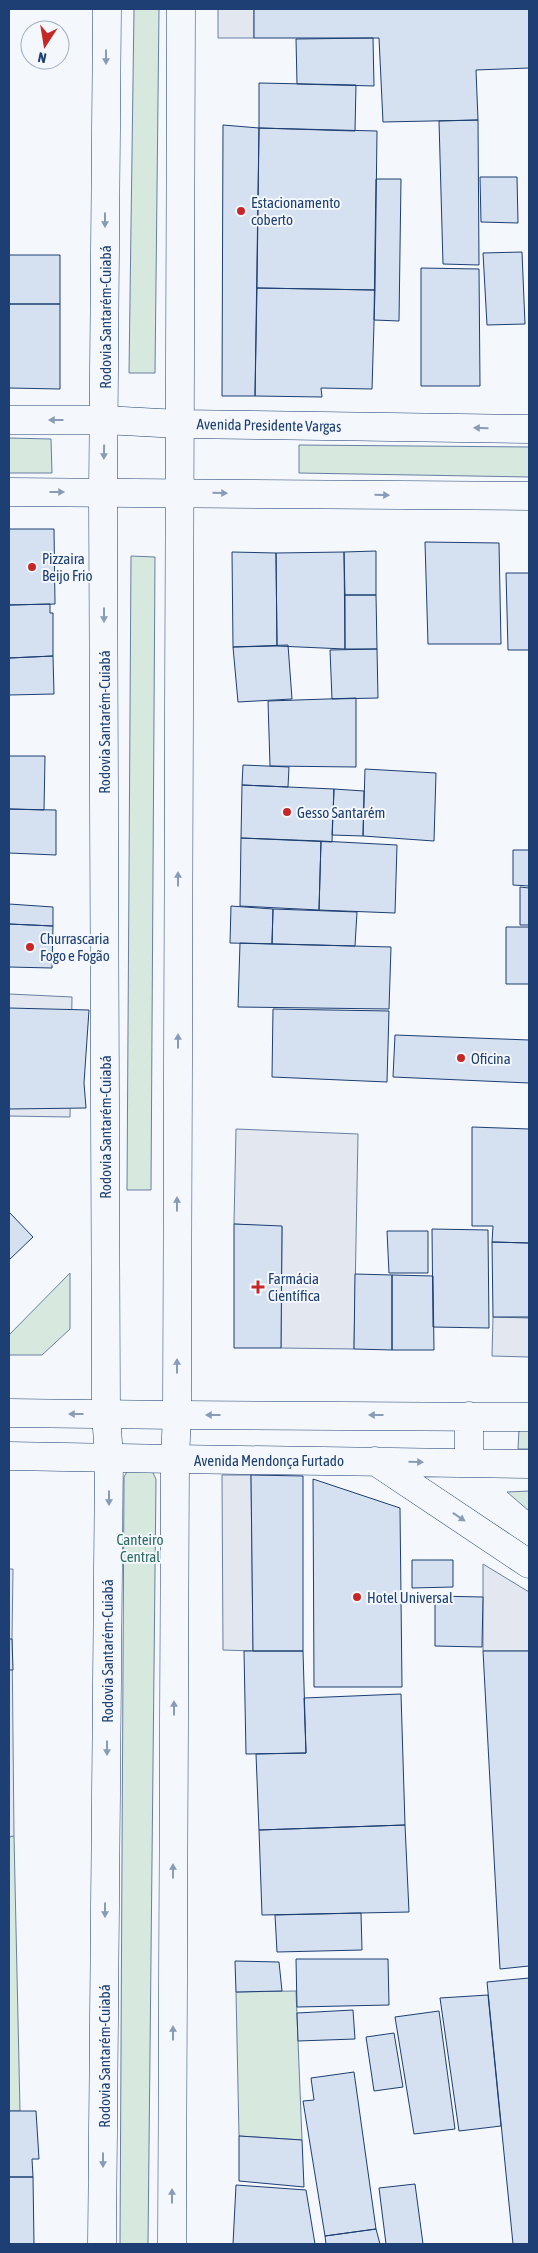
<svg xmlns="http://www.w3.org/2000/svg" width="538" height="2253" viewBox="0 0 538 2253" font-family="'Asap Condensed',sans-serif">
<style>
.green{fill:#d7e8df;stroke:#687fa3}
.parking{fill:#e3e8f0;stroke:#687fa3}
.building{fill:#d5e0f0;stroke:#1d3f73}
.lines{fill:none;stroke-linecap:round;stroke-linejoin:round}
.secondary-casing{stroke:#1d3f73;stroke-width:29}
.primary-casing{stroke:#1d3f73;stroke-width:29}
.highway-casing{stroke:#1d3f73;stroke-width:29}
.secondary{stroke:#f4f7fb;stroke-width:28}
.primary{stroke:#f4f7fb;stroke-width:28}
.highway{stroke:#f4f7fb;stroke-width:28}
.oneway{fill:#889bb7}
.poi-dot{fill:#c62828;stroke:#f4f7fb;stroke-width:2}
.labels{text-anchor:middle;dominant-baseline:central;stroke-width:4;stroke-linejoin:round;paint-order:stroke}
.poi-label{font-size:15px;fill:#1d3f73;stroke:#f4f7fb;text-anchor:start}
.street-label{font-size:15px;fill:#1d3f73;stroke:#f4f7fb}
.park-label{font-size:15px;fill:#2c6c60;stroke:#f4f7fb}
</style>
<rect width="100%" height="100%" fill="#f4f7fb"/>
<path class="green" d="M134 9H159L155 373H129Z
M9 438 51 439 52 473H9Z
M299 445 529 447V477L299 473Z
M131 556 155 557 151 1190H127Z
M70 1273V1329L42 1355H9V1335Z
M519 1429H529V1449H518Z
M129 1468 152 1471 156 1479 148 2244H120L124 1477Z
M529 1491V1511L507 1492Z
M14 1836 20 2111H9V1837Z
M296 1991 302 2140 239 2136 236 1992Z"/>
<path class="parking" d="M218 9H254V38H218Z
M9 994 72 997 70 1117 9 1116Z
M236 1129 358 1134 354 1349 281 1348 282 1227 234 1224Z
M493 1317 529 1318V1357L492 1356Z
M222 1475H251L253 1651 223 1650Z
M483 1564 529 1592V1651H483Z
M9 1569H13L12 1639 14 1836 9 1837Z"/>
<path class="building" d="M254 9H529V68L476 70 478 120 383 122 379 38H254Z
M373 38 374 86 297 84 296 39Z
M259 83 356 85 355 131 259 128Z
M478 120 479 265 443 264 439 121Z
M223 125 259 128 255 396H222Z
M259 128 377 131 375 290 257 288Z
M480 177H517L518 223 481 222Z
M376 179H401L399 321 374 320Z
M522 252 525 324 487 325 483 253Z
M9 255H60V304H9Z
M421 268 479 269 480 386H421Z
M257 288 375 290 372 389 321 388 322 397 255 396Z
M9 304H60V389L9 388Z
M9 529H54L55 604 9 605Z
M425 542 499 543 501 644H428Z
M376 551V595H345L344 552Z
M232 552 276 553 277 646 233 647Z
M344 552 345 649 277 646 276 553Z
M506 573H529V650H508Z
M345 595H376L377 649H345Z
M50 604V613H53V656L9 658V605Z
M288 645 292 699 238 702 233 647Z
M377 649 378 698 332 699 330 650Z
M53 656 54 694 9 695V658Z
M356 698V767L270 766 268 701Z
M9 756H45L44 810 9 809Z
M243 765 289 767 288 787 242 785Z
M365 769 436 773 434 841 363 836Z
M242 785 334 789 332 842 241 838Z
M334 789 364 791 363 836 332 835Z
M9 809 56 810V855L9 853Z
M241 838 321 841 319 910 240 906Z
M321 841 397 845 395 913 319 910Z
M513 850H529V886L513 885Z
M520 887 529 888V925H520Z
M9 904 53 907V926L9 924Z
M231 906 273 909 272 944 230 943Z
M273 909 357 912 355 946 272 944Z
M9 924 53 926 52 968 9 967Z
M506 927H529V984H506Z
M240 943 391 947 389 1009 238 1007Z
M9 1008 89 1010 84 1083 86 1108 9 1109Z
M273 1009 389 1011 387 1082 272 1077Z
M395 1035 529 1040V1083L393 1077Z
M472 1127 529 1129V1243L492 1242 493 1226H472Z
M9 1212 33 1237 9 1260Z
M234 1224 282 1226 281 1348H234Z
M432 1229 488 1230 489 1328 433 1327Z
M387 1231H428V1273H389Z
M492 1242 529 1243V1317H493Z
M355 1274 392 1275V1350L354 1349Z
M392 1275 433 1276 434 1350H392Z
M251 1475 303 1476V1651H253Z
M313 1479 400 1508 402 1687H314Z
M412 1560H453V1587L412 1588Z
M435 1596 483 1597 482 1647 435 1646Z
M9 1639H12L13 1670H9Z
M244 1651H303L306 1753 246 1754Z
M483 1651H529V1966L500 1969Z
M401 1694 405 1825 259 1830 256 1754 306 1753 304 1698Z
M405 1825 409 1912 262 1915 259 1830Z
M361 1913 362 1950 277 1952 275 1915Z
M296 1959H388L389 2005 297 2007Z
M235 1961 279 1962 282 1991 236 1992Z
M529 1978V2244H513L487 1982Z
M488 1995 501 2126 459 2131 440 1998Z
M353 2010 355 2039 298 2041 297 2013Z
M439 2011 455 2129 414 2134 395 2017Z
M394 2033 403 2087 374 2091 366 2037Z
M354 2072 376 2229 325 2236 303 2101 314 2100 311 2078Z
M9 2111H36L39 2159H32L33 2177H9Z
M239 2136 302 2140 304 2187 239 2181Z
M9 2177H33L34 2244H9Z
M415 2184 423 2244H386L379 2188Z
M236 2185 306 2190 315 2244H233Z
M376 2229 380 2244H326L325 2236Z"/>
<g class="lines">
<g class="secondary-casing">
<path id="secondary" d="M9 420H104L179 424 529 429
M9 492 529 496
M177 1415 529 1417
M175 1459 529 1464
M375 1461 529 1564
M469 1462V1416"/>
</g>
<g class="primary-casing">
<path id="primary" d="M9 1413 177 1415
M9 1456 175 1459"/>
</g>
<g class="highway-casing">
<path id="highway" d="M102 2244 109 1457 106 1414 103 492 107 9
M172 2244 175 1459 177 1415 181 9"/>
</g>
<use href="#secondary" class="secondary"/>
<use href="#primary" class="primary"/>
<use href="#highway" class="highway"/>
</g>
<defs><path id="oneway-solid" d="M-6-.8H1V-3.2L6.5 0L1 3.2V.8H-6Z" transform="scale(1.25)"/></defs>
<g class="oneway">
<use href="#oneway-solid" transform="translate(106 57) rotate(90)"/>
<use href="#oneway-solid" transform="translate(105 220) rotate(90)"/>
<use href="#oneway-solid" transform="translate(56 420) rotate(-180)"/>
<use href="#oneway-solid" transform="translate(481 428) rotate(-179)"/>
<use href="#oneway-solid" transform="translate(104 452) rotate(91)"/>
<use href="#oneway-solid" transform="translate(57 492)"/>
<use href="#oneway-solid" transform="translate(220 493) rotate(1)"/>
<use href="#oneway-solid" transform="translate(382 495) rotate(1)"/>
<use href="#oneway-solid" transform="translate(104 615) rotate(90)"/>
<use href="#oneway-solid" transform="translate(178 879) rotate(-90)"/>
<use href="#oneway-solid" transform="translate(178 1041) rotate(-90)"/>
<use href="#oneway-solid" transform="translate(177 1204) rotate(-90)"/>
<use href="#oneway-solid" transform="translate(177 1366) rotate(-90)"/>
<use href="#oneway-solid" transform="translate(76 1414) rotate(-180)"/>
<use href="#oneway-solid" transform="translate(213 1415) rotate(-180)"/>
<use href="#oneway-solid" transform="translate(376 1415) rotate(-180)"/>
<use href="#oneway-solid" transform="translate(416 1462) rotate(1)"/>
<use href="#oneway-solid" transform="translate(109 1498) rotate(90)"/>
<use href="#oneway-solid" transform="translate(459 1517) rotate(34)"/>
<use href="#oneway-solid" transform="translate(174 1708) rotate(-90)"/>
<use href="#oneway-solid" transform="translate(107 1748) rotate(90)"/>
<use href="#oneway-solid" transform="translate(173 1871) rotate(-90)"/>
<use href="#oneway-solid" transform="translate(105 1910) rotate(90)"/>
<use href="#oneway-solid" transform="translate(173 2033) rotate(-90)"/>
<use href="#oneway-solid" transform="translate(103 2160) rotate(90)"/>
<use href="#oneway-solid" transform="translate(172 2196) rotate(-90)"/>
</g>
<g class="poi-dot">
<circle cx="241" cy="211" r="5"/>
<circle cx="32" cy="567" r="5"/>
<circle cx="287" cy="812" r="5"/>
<circle cx="30" cy="947" r="5"/>
<circle cx="461" cy="1058" r="5"/>
<path d="M255.5 1279.5h5v5h5v5h-5v5h-5v-5h-5v-5h5z"/>
<circle cx="357" cy="1597" r="5"/>
</g>
<g class="labels">
<g class="poi-label">
<text x="251" y="202">Estacionamento<tspan x="251" dy="17">coberto</tspan></text>
<text x="42" y="558">Pizzaira<tspan x="42" dy="17">Beijo Frio</tspan></text>
<text x="297" y="812">Gesso Santarém</text>
<text x="40" y="938">Churrascaria<tspan x="40" dy="17">Fogo e Fogão</tspan></text>
<text x="471" y="1058">Oficina</text>
<text x="268" y="1278">Farmácia<tspan x="268" dy="17">Científica</tspan></text>
<text x="367" y="1597">Hotel Universal</text>
</g>
<g class="street-label">
<text transform="translate(105 317) rotate(-90)">Rodovia Santarém-Cuiabá</text>
<text transform="translate(269 425) rotate(1)">Avenida Presidente Vargas</text>
<text transform="translate(104 722) rotate(-90)">Rodovia Santarém-Cuiabá</text>
<text transform="translate(105 1127) rotate(-90)">Rodovia Santarém-Cuiabá</text>
<text x="269" y="1460">Avenida Mendonça Furtado</text>
<text transform="translate(107 1651) rotate(-90)">Rodovia Santarém-Cuiabá</text>
<text transform="translate(104 2056) rotate(-90)">Rodovia Santarém-Cuiabá</text>
</g>
<g class="park-label">
<text x="140" y="1539">Canteiro<tspan x="140" dy="17">Central</tspan></text>
</g>
</g>
<rect width="538" height="2253" fill="none" stroke="#1d3f73" stroke-width="20"/>
<g transform="translate(45 45) rotate(192)"><circle r="24" fill="#f4f7fb" stroke="#9eadc5"/>
<path d="M0-4L9 19L0 12L-9 19Z" fill="#c62828"/>
<text y="-8" font-size="14" font-weight="bold" text-anchor="middle" fill="#1d3f73">N</text>
</g>
</svg>
